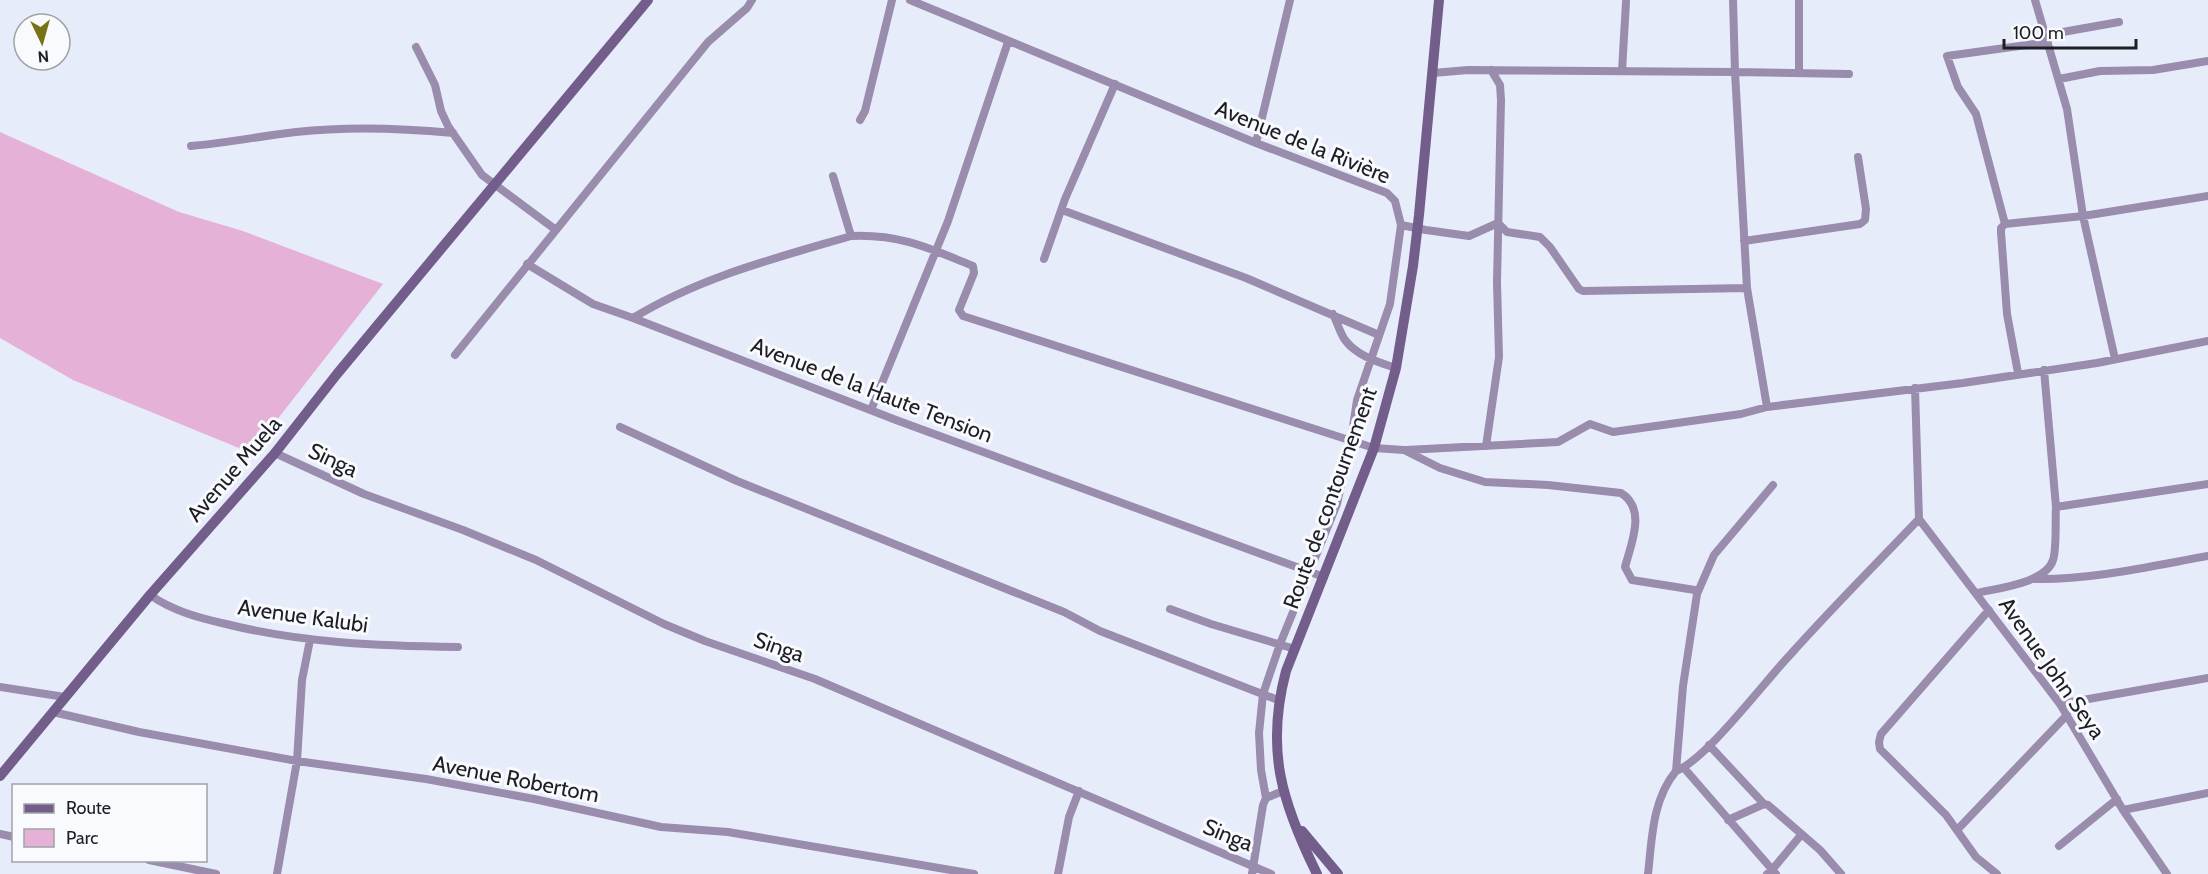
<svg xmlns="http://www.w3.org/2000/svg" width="2208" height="874" viewBox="0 0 2208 874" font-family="Cabin,sans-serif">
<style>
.green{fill:#e6b1d6}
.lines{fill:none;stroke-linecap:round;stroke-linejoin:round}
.street{stroke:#998cac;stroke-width:8}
.secondary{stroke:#725d8b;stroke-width:10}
.labels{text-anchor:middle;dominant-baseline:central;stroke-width:6;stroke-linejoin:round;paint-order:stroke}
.street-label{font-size:22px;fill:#1c1e23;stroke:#f9fafd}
</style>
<rect width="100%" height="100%" fill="#e7ecfb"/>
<path class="green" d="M0 132 179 212 243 231 383 284 251 453 73 380 0 338Z"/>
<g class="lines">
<path class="street" d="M910 0 1256 143 1387 193 1395 201 1401 225 1426 230 1469 236 1498 223 1507 232 1540 237 1550 247 1579 289 1583 291 1747 288 1767 407
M1733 0 1735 72 1849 74
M1799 0V73
M2035 0 2067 109 2083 216 2115 359
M2046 35 2119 22
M416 47 435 85 441 111 448 126 482 175 556 230
M1622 71 1626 2
M1433 73 1468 70 1735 72 1747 288
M2059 79 2100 71 2153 70 2208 61
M860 120 865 111 892 0
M1256 143 1290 0
M191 146C227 143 261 136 296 132 349 126 401 128 453 133
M833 176 851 236
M1062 210 1246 278 1379 335
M2005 224 1976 114 1958 87 1947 56 2048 42
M1744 241 1860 224 1865 220 1866 209 1858 157
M1044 259 1065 199 1115 84
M527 264 593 304 633 318 896 420 1324 577
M1333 314C1337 322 1340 333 1345 340 1357 356 1378 362 1396 368
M633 318C700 277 776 258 851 236 900 234 929 248 973 266L974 273 959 310 963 316 1374 448 1404 450 1440 468 1485 482 1548 485 1621 493C1647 509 1631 544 1625 567L1632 580 1695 590 1697 594 1683 686 1676 771C1652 800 1652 839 1648 874
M455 355 708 42 747 8 752 0
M2044 370 2056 507
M2018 373 2007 314 2001 232V228L2005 224 2083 216 2208 196
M1915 388 1919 519
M871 410 948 221 1008 42
M620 427 737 481 1064 612 1100 631 1278 700
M1486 446 1499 357 1497 282 1501 100 1500 85 1491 70
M1406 450 1558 442 1590 424 1613 432 1741 414 1767 407 1963 383 2097 363 2208 341
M275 453 364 494 463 530 536 560 664 624 705 641 815 679 1271 874
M1919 519 2060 704 2123 810 2167 874
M2035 579C2092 580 2152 566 2208 556
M1977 593C1998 588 2046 583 2053 560 2057 548 2055 521 2056 507L2208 484
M1697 594 1714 555 1773 485
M150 595C173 611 199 618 226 624 302 643 380 646 458 647
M1170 609 1211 624 1295 649
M1989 610 1881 734 1879 742 1880 749 1946 815 1976 857 1997 874
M0 687 65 697
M2060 704 2208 678
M53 712 139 732 297 761 426 779 534 799 661 827 728 832 974 874
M1709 745 1764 804
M1684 768 1776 874
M1676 771C1706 760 1765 681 1790 655 1832 608 1876 564 1919 519
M1266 798 1261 770 1259 733 1263 694 1280 644 1337 504 1351 440 1357 400 1390 304 1401 225
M2123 810 2208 793
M1728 820 1764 804 1768 805 1820 850 1841 874
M1957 830 2067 715
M0 834 14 837
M2059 846 2117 799
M149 860 216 874
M277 874 297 761 302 680 310 640
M1058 874 1069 817 1079 791
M1252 874 1263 805 1266 798 1283 791
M1767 874 1772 870 1801 835"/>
<path class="secondary" d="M0 776 150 595 275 453 337 374 648 0
M1302 831 1338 874
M1317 874C1282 803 1265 750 1286 671L1374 448 1396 368 1413 266 1419 215 1439 0"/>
</g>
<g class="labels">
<g class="street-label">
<text transform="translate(1303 142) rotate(22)">Avenue de la Rivière</text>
<text transform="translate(872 390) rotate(21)">Avenue de la Haute Tension</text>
<text transform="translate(333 460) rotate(25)">Singa</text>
<text transform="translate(234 469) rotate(-49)">Avenue Muela</text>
<text transform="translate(1330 498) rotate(-70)">Route de contournement</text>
<text transform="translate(303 616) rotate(8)">Avenue Kalubi</text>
<text transform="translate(779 647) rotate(19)">Singa</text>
<text transform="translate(2052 668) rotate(55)">Avenue John Seya</text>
<text transform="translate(516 779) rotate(11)">Avenue Robertom</text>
<text transform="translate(1228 835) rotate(22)">Singa</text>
</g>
</g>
<rect x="12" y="784" width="195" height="78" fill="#f9fafd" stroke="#a1a2a6" stroke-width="1.5"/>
<rect x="24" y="804" width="30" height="9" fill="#725d8b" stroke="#a1a2a6" stroke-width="1.5"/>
<text x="66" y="814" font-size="18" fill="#1c1e23">Route</text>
<rect x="24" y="829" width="30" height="18" fill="#e6b1d6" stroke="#a1a2a6" stroke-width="1.5"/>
<text x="66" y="844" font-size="18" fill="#1c1e23">Parc</text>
<g transform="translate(42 42) rotate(175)"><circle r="28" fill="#f9fafd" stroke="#a1a2a6" stroke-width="1.5"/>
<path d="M0-4.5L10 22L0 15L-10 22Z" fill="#777216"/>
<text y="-9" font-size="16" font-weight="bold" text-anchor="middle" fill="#1c1e23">N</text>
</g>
<path d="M2004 39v9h132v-9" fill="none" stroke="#1c1e23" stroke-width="3"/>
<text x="2013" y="39" font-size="18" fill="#1c1e23" stroke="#f9fafd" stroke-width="4.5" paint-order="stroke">100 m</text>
</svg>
